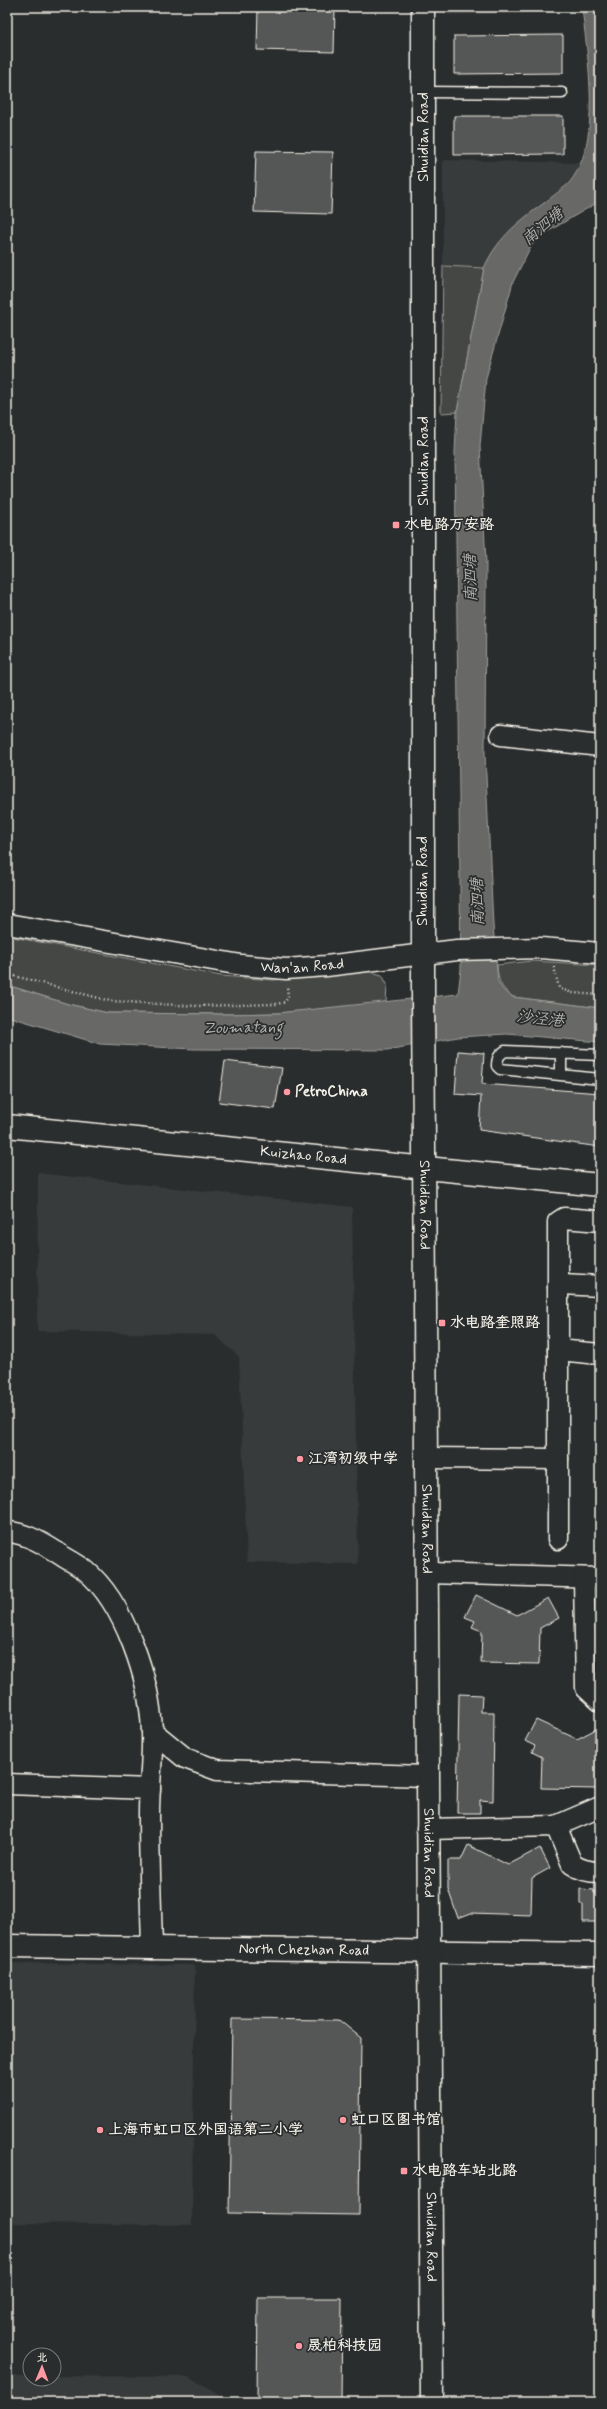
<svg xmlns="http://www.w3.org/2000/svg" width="607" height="2409" viewBox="0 0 607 2409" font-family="Mynerve,'LXGW WenKai TC',sans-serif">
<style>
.built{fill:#373a3a}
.green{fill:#444645;stroke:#9c9c96}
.water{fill:#676866;stroke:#9f9f9a}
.building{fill:#555756;stroke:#f4f1e8}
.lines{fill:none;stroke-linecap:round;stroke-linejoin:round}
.service-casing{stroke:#f4f1e8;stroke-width:13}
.minor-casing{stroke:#f4f1e8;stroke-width:23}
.tertiary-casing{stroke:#f4f1e8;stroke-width:25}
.secondary-casing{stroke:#f4f1e8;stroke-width:25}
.path{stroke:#f4f1e8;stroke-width:2.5;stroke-dasharray:1 3;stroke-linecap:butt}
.service{stroke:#2a2d2e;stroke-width:10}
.minor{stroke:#2a2d2e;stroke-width:20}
.tertiary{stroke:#2a2d2e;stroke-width:22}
.secondary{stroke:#2a2d2e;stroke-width:22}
.poi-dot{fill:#ff9aa2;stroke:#2a2d2e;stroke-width:1.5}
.labels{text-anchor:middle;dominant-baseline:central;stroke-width:3.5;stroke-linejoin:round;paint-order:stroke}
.street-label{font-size:15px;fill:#f4f1e8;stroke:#2a2d2e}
.poi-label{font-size:15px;font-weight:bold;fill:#f4f1e8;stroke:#2a2d2e;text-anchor:start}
.water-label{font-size:16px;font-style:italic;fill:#b5b3ae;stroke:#2a2d2e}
</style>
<rect width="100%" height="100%" fill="#2a2d2e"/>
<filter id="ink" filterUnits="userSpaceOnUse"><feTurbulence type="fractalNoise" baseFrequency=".025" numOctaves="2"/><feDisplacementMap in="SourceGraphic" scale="8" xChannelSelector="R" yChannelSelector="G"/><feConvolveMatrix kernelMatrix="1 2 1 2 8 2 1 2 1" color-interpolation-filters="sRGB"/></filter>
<g filter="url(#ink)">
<path class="built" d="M444 7H582V12L444 15Z
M443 160 582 163 567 184 501 239 484 268 443 266Z
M38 1173 352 1207 358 1564 247 1562 239 1357 215 1335 37 1331Z
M8 1963 195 1965 192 2225 7 2223Z
M7 2376H30V2379H54V2376L189 2377 230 2402H7Z"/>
<path class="green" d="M443 266 484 268 457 412 441 413Z
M7 936 221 976 273 980 367 971 382 975 387 984 386 1003 278 1013 222 1014 108 1013 68 1004 7 985Z
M531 961 600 965V1008L513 997C500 988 498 980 497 965Z"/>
<path class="water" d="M582 7H600V201L542 235 531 246 513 282 486 378 480 446 486 563 485 754 493 925 498 982 503 990 513 997 600 1008V1042L507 1034 458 1037 387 1050 194 1049 100 1044 7 1016V985L68 1004 108 1013 222 1014 278 1013 458 994 461 969 455 452 457 412 484 268C499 235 520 221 548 200 554 195 561 190 567 185 604 146 587 56 582 7Z"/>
<path class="building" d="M258 7H335L334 52 257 50Z
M563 35V73L454 74V36Z
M454 116H563V154L454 155Z
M256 151 333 152 331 214 254 212Z
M458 1051 484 1053 482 1084 600 1093V1147L479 1130 481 1096 455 1094Z
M225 1061 282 1068 275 1109 219 1102Z
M476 1595 517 1615 548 1598 559 1618 540 1628 539 1664 481 1663 482 1631 472 1627 475 1621 465 1617Z
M459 1694 482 1695 481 1712H494L493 1801 480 1800V1813H457Z
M536 1720 577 1739 600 1727 599 1789 541 1788 542 1757 532 1752 535 1746 525 1741Z
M468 1845 508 1865 540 1848 550 1868 532 1878 531 1915 471 1913 458 1918 448 1889V1860H461Z
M580 1889 594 1890V1893H600V1922H583V1904H580Z
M232 2019 339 2020 361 2038 359 2215 229 2213Z
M258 2298H342L341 2402H257Z"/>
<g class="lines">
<g class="service-casing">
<path id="service" d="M424 92 562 93
M600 1055 505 1051C499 1055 497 1058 497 1066L500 1069 600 1079
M561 1075V1053"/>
</g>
<g class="minor-casing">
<g id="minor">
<path d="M501 735 600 746"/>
<path id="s1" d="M7 924 241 965 286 969 326 966 457 950 541 948 600 953"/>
<path d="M558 1286 562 1284 600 1286"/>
<path d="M558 1350 600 1354"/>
<path d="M427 1458 558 1459"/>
<path d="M7 1532C26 1532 49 1547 64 1557 71 1561 78 1565 85 1570 125 1603 150 1680 152 1731 153 1758 149 1786 149 1813 149 1858 151 1903 152 1949"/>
<path d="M558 1539V1222L564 1218 600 1221"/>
<path d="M428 1573 600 1578"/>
<path d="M584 1578 586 1688 600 1701"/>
<path d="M152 1731 185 1758 217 1770 427 1776"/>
<path d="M7 1784 150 1789"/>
<path d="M556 1826 572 1864C580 1870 590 1872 600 1872"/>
<path d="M427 1829 556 1826 600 1807"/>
</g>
</g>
<g class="tertiary-casing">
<g id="tertiary">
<path d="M426 1168 600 1185"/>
<path id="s2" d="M7 1946 600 1954"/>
</g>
</g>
<g class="secondary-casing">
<g id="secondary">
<path id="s3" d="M423 7V990L432 2402"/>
<path id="s4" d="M7 1126 426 1168"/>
</g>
</g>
<path class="path" d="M554 967 559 988 572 993 600 995
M7 974 110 1001 195 1006 277 1004 285 1002 288 997 287 986"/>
<use href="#service" class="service"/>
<use href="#minor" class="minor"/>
<use href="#tertiary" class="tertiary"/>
<use href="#secondary" class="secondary"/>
</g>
</g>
<g class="poi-dot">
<rect x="392" y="521" width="8" height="8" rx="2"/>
<circle cx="287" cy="1092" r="4"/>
<rect x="438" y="1319" width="8" height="8" rx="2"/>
<circle cx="300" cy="1459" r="4"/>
<circle cx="343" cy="2120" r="4"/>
<circle cx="100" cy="2130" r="4"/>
<rect x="400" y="2167" width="8" height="8" rx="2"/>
<circle cx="299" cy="2346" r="4"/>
</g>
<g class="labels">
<g class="street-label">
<text transform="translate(424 137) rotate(-90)">Shuidian Road</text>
<text transform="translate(424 461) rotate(-90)">Shuidian Road</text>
<text transform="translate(423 881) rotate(-90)">Shuidian Road</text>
<text stroke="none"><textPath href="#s1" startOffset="299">Wan'an Road</textPath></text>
<text stroke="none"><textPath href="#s4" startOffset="298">Kuizhao Road</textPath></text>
<text stroke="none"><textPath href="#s3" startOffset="1198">Shuidian Road</textPath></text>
<text stroke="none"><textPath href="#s3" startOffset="1522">Shuidian Road</textPath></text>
<text stroke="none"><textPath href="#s3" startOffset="1846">Shuidian Road</textPath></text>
<text stroke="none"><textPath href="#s2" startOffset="297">North Chezhan Road</textPath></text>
<text stroke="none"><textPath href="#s3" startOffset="2230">Shuidian Road</textPath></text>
</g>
<g class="poi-label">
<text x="404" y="525">水电路万安路</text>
<text x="295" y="1092">PetroChina</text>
<text x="450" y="1323">水电路奎照路</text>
<text x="308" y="1459">江湾初级中学</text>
<text x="351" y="2120">虹口区图书馆</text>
<text x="108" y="2130">上海市虹口区外国语第二小学</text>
<text x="412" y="2171">水电路车站北路</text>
<text x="307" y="2346">晟柏科技园</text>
</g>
<g class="water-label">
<text transform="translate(543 227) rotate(-40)">南泗塘</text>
<text transform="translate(471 578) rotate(-91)">南泗塘</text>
<text transform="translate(478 902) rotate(-91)">南泗塘</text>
<text transform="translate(540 1019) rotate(6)">沙泾港</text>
<text transform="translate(243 1028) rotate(-1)">Zoumatang</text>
</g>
</g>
<rect width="607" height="2409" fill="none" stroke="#2a2d2e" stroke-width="24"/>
<rect x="12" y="12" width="583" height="2385" fill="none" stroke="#f4f1e8" stroke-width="1.5" filter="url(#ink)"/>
<g transform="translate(42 2367) rotate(1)"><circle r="19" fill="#2a2d2e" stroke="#7b7b78"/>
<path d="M0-3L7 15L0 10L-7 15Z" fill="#ff9aa2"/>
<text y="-6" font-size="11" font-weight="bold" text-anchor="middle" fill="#f4f1e8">北</text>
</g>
</svg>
